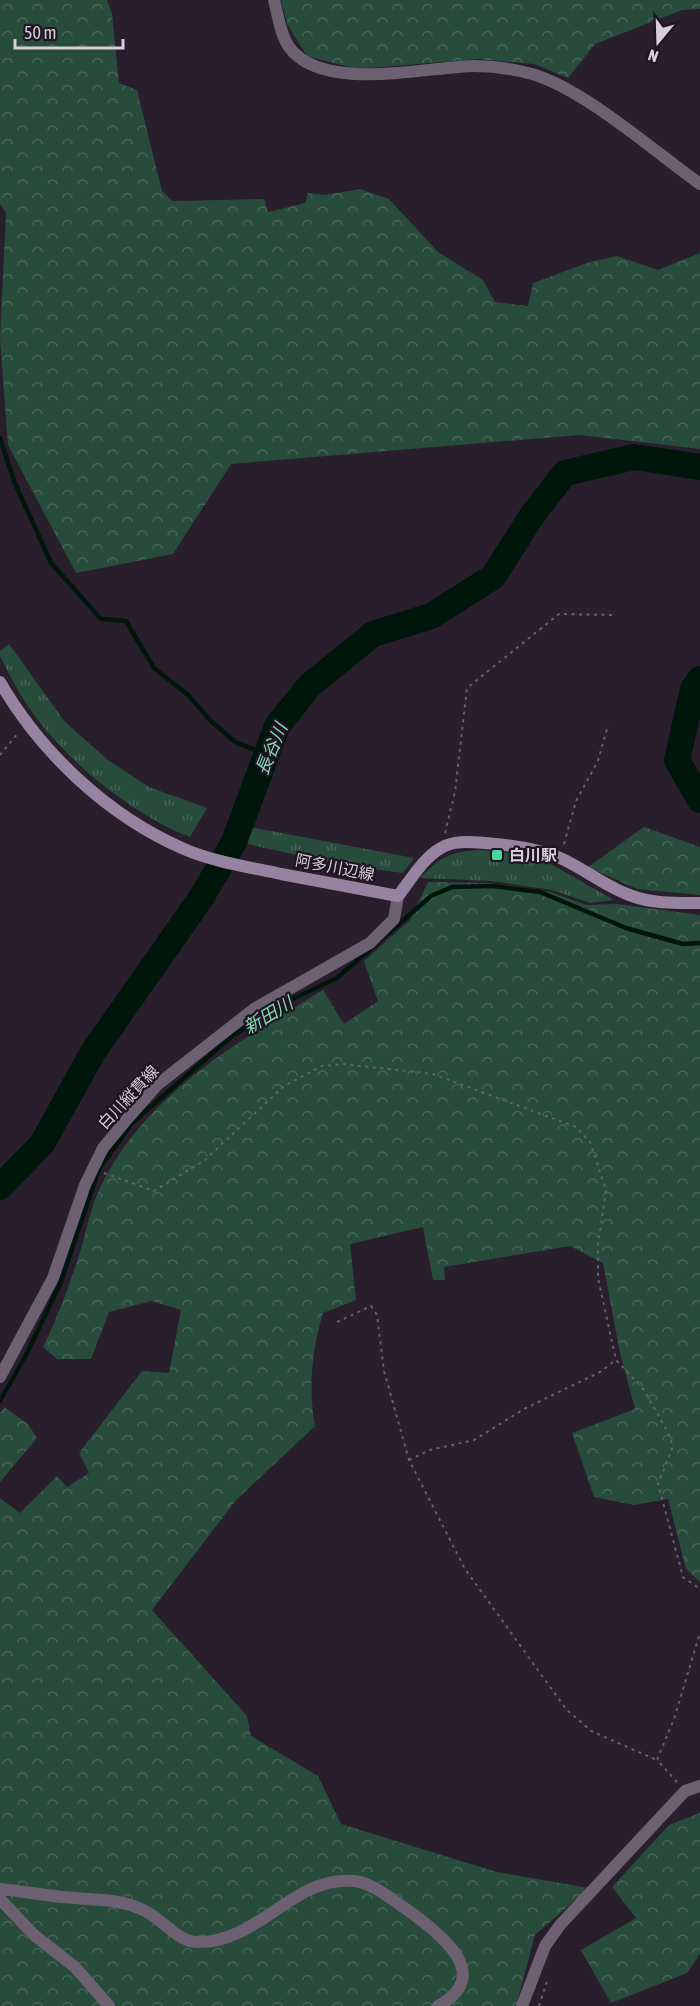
<svg xmlns="http://www.w3.org/2000/svg" width="700" height="2006" viewBox="0 0 700 2006" font-family="'Asap Condensed','Noto Sans JP',sans-serif">
<style>
.grass{fill:url(#grass-tufts)}
.forest{fill:url(#forest-crowns)}
.lines{fill:none;stroke-linecap:round;stroke-linejoin:round}
.stream{stroke:#00160b;stroke-width:4.5}
.river{stroke:#00160b;stroke-width:26}
.path{stroke:#685f6c;stroke-width:2;stroke-dasharray:3 4.5;stroke-linecap:butt}
.street{stroke:#6d6072;stroke-width:12}
.secondary{stroke:#9783a0;stroke-width:12}
.poi-dot{fill:#49d49c;stroke:#1f1523;stroke-width:2}
.labels{text-anchor:middle;dominant-baseline:central;stroke-width:4.5;stroke-linejoin:round;paint-order:stroke}
.poi-label{font-size:16px;font-weight:bold;fill:#d6cfd9;stroke:#1f1523;text-anchor:start}
.street-label{font-size:16px;fill:#d6cfd9;stroke:#1f1523}
.water-label{font-size:18px;font-style:italic;fill:#83d8b0;stroke:#1f1523}
</style>
<defs>
<pattern id="grass-tufts" width="24" height="20" patternUnits="userSpaceOnUse" patternTransform="scale(1.5)"><rect width="24" height="20" fill="#284c3b"/><path d="M3 7l-1-3M5 7V3M7 7l1-3M15 17l-1-3M17 17v-4M19 17l1-3" fill="none" stroke="#466557"/></pattern>
<pattern id="forest-crowns" width="20" height="18" patternUnits="userSpaceOnUse" patternTransform="scale(1.5)"><rect width="20" height="18" fill="#284c3b"/><path d="M2 6a3 3 0 1 1 6 0M12 15a3 3 0 1 1 6 0" fill="none" stroke="#466557"/></pattern>
</defs>
<rect width="100%" height="100%" fill="#281e2c"/>
<path class="grass" d="M9 644 65 722 108 760 149 787 207 808 190 837C128 813 57 754 22 697 14 684 7 670 0 656V651Z
M250 827 414 858 403 873 337 864 243 843Z
M484 850 526 855 551 864 614 900 590 903 552 890 491 881 420 878C442 855 452 851 484 850Z"/>
<path class="forest" d="M0 0H107L112 14 119 83 137 90 162 191 172 201 264 199 268 212 305 203 308 193 325 195 360 189 389 199 438 252 483 280 495 302 528 306 533 283 587 263 617 256 658 270 700 253V449L580 435 231 464 173 554 76 573 8 445 0 339 6 213 0 203Z
M281 0H700V9L682 10 595 44 568 78 534 64 478 59 357 69 307 56 287 24Z
M644 827 700 847V895L637 889 588 867Z
M428 882 489 883 551 892 586 905 617 904 700 915V1582L686 1569 668 1499 634 1505 594 1497 572 1433 635 1409 620 1353 603 1263 570 1246 444 1267 445 1280H433L423 1227 350 1244 356 1300 323 1313C312 1349 308 1389 315 1426L236 1500 152 1610 247 1716 251 1736 318 1776 341 1824 497 1872 589 1888 535 1935 516 2006H0V1498L20 1513 57 1476 67 1487 89 1473 79 1453 142 1371 169 1373 181 1310 152 1301 109 1312 91 1359H57L43 1347C59 1315 70 1283 81 1249 87 1229 91 1206 100 1188 145 1094 238 1042 323 990L344 1024 378 1001 364 961 410 920Z
M4 1407 28 1424 37 1438 0 1482V1413Z
M700 1813V1954L687 1973 611 2003 581 1950 636 1918 612 1887 669 1825Z"/>
<g class="lines">
<path class="stream" d="M0 438 14 481 51 563 101 619 126 621 154 668 188 695 211 721 235 742 266 754
M0 1401 26 1355 60 1284 99 1169 132 1123 232 1036 284 1003 337 978 431 896 452 887 493 886 540 892 626 928 683 944 700 943"/>
<path class="river" d="M700 679 693 689 677 760 700 800
M0 1187 42 1144 93 1052 201 898 234 842 277 726 310 685 373 634 431 616 493 577 533 514 565 473 634 457 700 467"/>
<path class="path" d="M0 755 19 732
M445 833 455 792 467 688 559 614 612 615
M564 844 576 801 598 761 608 725
M104 1173 154 1191 205 1160 284 1086 322 1066 343 1064 433 1074 576 1127 590 1142 606 1190 598 1245V1278L616 1360 644 1390 671 1438 672 1449 658 1484 683 1577 700 1589
M337 1322 371 1306 377 1315 384 1371 409 1460 465 1569 566 1709 591 1731 657 1760
M409 1460 430 1450 474 1440 524 1409 600 1372 616 1360
M677 1782 657 1760 674 1719 700 1633
M539 2006 547 1981"/>
<path class="street" d="M274 0C278 15 280 34 289 47 322 93 426 67 474 66 492 66 514 69 532 74 584 89 655 152 700 184
M0 1377 53 1278 85 1185 103 1148 128 1118 157 1085 254 1009 370 943 394 919 398 896
M0 1889C21 1891 42 1895 63 1897 89 1900 119 1898 143 1910 162 1918 176 1941 197 1942 258 1944 294 1875 354 1881 373 1883 391 1899 406 1909 436 1931 497 1974 438 2006
M0 1899 34 1935 75 1967 109 2006
M522 2006 545 1946 560 1925 685 1791 700 1786"/>
<path class="secondary" d="M0 682C41 753 108 816 184 849 214 862 249 867 281 874 320 881 359 889 398 896 410 881 423 858 441 848 454 840 471 842 486 843 510 845 535 848 558 857 584 868 605 887 632 896 654 904 677 903 700 903"/>
</g>
<rect class="poi-dot" x="491" y="849" width="12" height="12" rx="3"/>
<g class="labels">
<g class="poi-label">
<text x="509" y="855">白川駅</text>
</g>
<g class="street-label">
<text transform="translate(335 867) rotate(11)">阿多川辺線</text>
<text transform="translate(128 1097) rotate(-47)">白川縦貫線</text>
</g>
<g class="water-label">
<text transform="translate(271 749) rotate(-67)">長谷川</text>
<text transform="translate(268 1015) rotate(-31)">新田川</text>
</g>
</g>
<g transform="translate(658 42) rotate(199)" stroke="#1f1523" stroke-width="4.5" paint-order="stroke">
<path d="M0-4.5L10 22L0 15L-10 22Z" fill="#d6cfd9"/>
<text y="-9" font-size="16" font-weight="bold" text-anchor="middle" fill="#d6cfd9">N</text>
</g>
<path d="M15 39v9h108v-9" fill="none" stroke="#d6cfd9" stroke-width="3"/>
<text x="24" y="39" font-size="18" fill="#d6cfd9" stroke="#1f1523" stroke-width="4.5" paint-order="stroke">50 m</text>
</svg>
